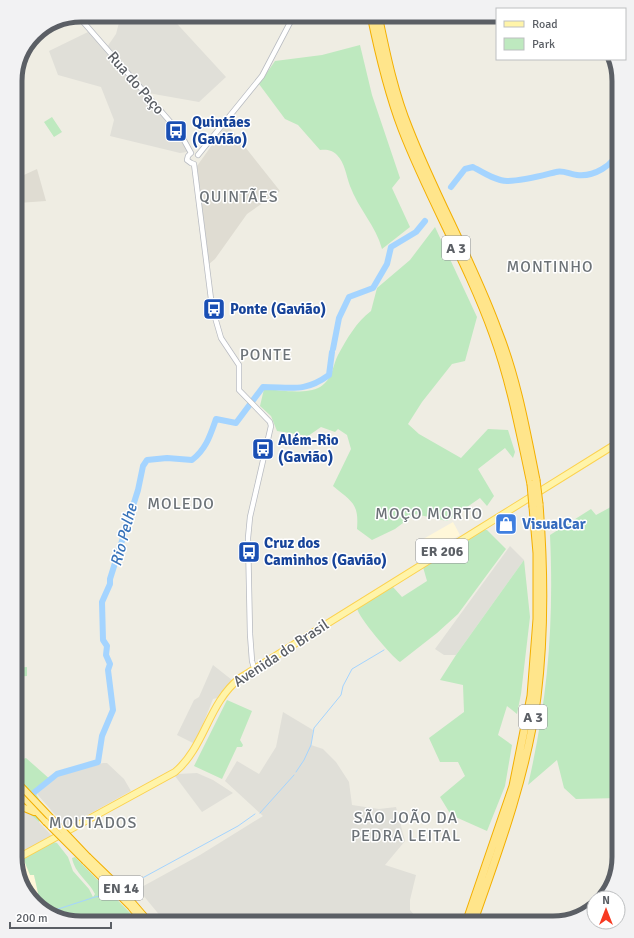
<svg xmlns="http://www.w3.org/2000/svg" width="634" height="938" viewBox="0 0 634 938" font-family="Signika,sans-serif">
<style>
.commercial{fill:#fff7d9}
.industrial{fill:#e0dfd8}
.education{fill:#dfdcd2}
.green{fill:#bee9bf}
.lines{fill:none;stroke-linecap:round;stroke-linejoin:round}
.stream{stroke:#a4d4ff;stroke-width:1}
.river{stroke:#a4d4ff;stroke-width:6}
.tertiary-casing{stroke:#b8bbc1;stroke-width:6}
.primary-casing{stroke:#fcd24f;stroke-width:8}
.trunk-casing{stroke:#f3af00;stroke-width:8}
.motorway-casing{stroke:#f3af00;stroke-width:9}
.tertiary{stroke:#fff;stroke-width:4.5}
.primary{stroke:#fff4a9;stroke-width:6}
.trunk{stroke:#ffec9a;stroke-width:6}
.motorway{stroke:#ffe58b;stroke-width:7}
.trunk-bridge-casing{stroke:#f3af00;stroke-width:8;stroke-linecap:butt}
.motorway-bridge-casing{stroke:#f3af00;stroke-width:9;stroke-linecap:butt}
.trunk-bridge{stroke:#ffec9a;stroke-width:6}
.motorway-bridge{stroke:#ffe58b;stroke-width:7}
.labels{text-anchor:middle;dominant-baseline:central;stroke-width:3;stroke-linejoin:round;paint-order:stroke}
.shield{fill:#fff;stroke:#8c8f93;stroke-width:1}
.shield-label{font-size:14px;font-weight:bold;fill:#5b5f65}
.street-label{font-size:15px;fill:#5b5f65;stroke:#fff}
.transit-label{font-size:15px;font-weight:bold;fill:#164399;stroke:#fff;text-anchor:start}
.shop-label{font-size:15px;font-weight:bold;fill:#366cbe;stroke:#fff;text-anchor:start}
.neighbourhood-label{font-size:16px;letter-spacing:1px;fill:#6c7277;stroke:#fff}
.water-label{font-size:16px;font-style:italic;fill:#3873ba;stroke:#fff}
.rim{fill:none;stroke:#5b5f65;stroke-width:5}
</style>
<rect width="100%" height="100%" fill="#efede3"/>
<path class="commercial" d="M453 522 460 535 426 555 418 542Z
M23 858 34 875 38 893 29 895 24 890 17 863Z"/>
<path class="industrial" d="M121 15H169L226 77 199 102 148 93 107 47 116 34Z
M88 32 184 141 187 152 180 153 110 136 114 120 101 87 58 75 49 51Z
M510 546 524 560 456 655H444L435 649Z
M213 665 232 680 217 698 213 699 195 744 177 735 194 700 199 697Z
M283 712 313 730 311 745 323 749 336 762 349 782 352 805 379 809 396 807 405 841 385 865 416 875 410 900V910L421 923H166L138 889 200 855 263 816 225 781 237 761 259 774 276 747Z
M103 763H107L124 779 131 791 66 827 37 794 60 774Z
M197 773 213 780 233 793 202 812 175 776 178 774Z
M19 805 39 822 52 836 15 856V811Z"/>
<path class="education" d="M227 124 280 191 247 214 215 259 209 264 197 166Z
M37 169 46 201 18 203 15 200V179Z"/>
<path class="green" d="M360 45 372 95 400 178 392 188 410 227 382 249C376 226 358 208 350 186 346 175 345 163 337 155 333 150 326 149 320 150L298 125 285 119 259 84 275 61 322 55Z
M52 117 62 132 54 137 44 122Z
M435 227 477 317 465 361 452 364 422 402 408 424 419 434 461 458 488 429 508 430 515 452 513 458 505 448 478 469 494 496 487 506 480 498 447 521 415 514 395 529 372 540 357 529C359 503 352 502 333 486L351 449 347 435 338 429 335 432 321 427 308 436 277 431 271 416 260 406 264 389C280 390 305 395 320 387 333 379 332 367 338 355 346 340 357 321 371 311L377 288 410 260Z
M619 500V798L576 799 564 788 557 760 528 785C548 699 554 623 550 535L591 509 596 515 609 508Z
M483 530H487L506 549 458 614 437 633 400 662C392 657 358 617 357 608L393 587 402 597 427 581 423 567Z
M524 560 530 617 521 694 517 714 507 706 498 735 512 745 505 786 487 831 451 815 440 797 465 776 458 762H440L429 738 464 712 463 685 440 680 456 655Z
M27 667V676L15 677V668Z
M227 700 252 711 240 740 243 745 242 747H237L222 779 194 766Z
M26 758 52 781 36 794 46 811 39 822 19 805 15 811V762Z
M53 842 57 843 68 857 73 871 89 889 93 897 95 894C88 880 75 874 72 858L75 857 140 923 126 921 77 923 48 914 29 895 38 893 34 875H30L23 858Z"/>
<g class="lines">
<path class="stream" d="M296 772 304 760 311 745 314 728 341 695 343 686 352 669 384 650
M260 813 294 775
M124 888 238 826 255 814
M46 913 95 897 112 894"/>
<path class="river" d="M451 187 465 169 473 167C482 172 496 181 507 181 523 181 540 176 556 172 563 170 569 174 577 175 593 177 614 166 619 149
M333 349 339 318 349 297 373 288 387 264 391 247 416 232 425 221
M15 808 57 774 98 762 102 736 113 710 108 670 110 664 106 655 107 646 103 640 102 602 110 584V579L138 490 143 466 147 460 167 458 192 460C206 449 210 436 216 419L236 423 263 387C291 387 304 393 329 375L332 352"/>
<g class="tertiary-casing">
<path id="tertiary" d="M78 16 180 133 191 153
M191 153 188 156 187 160 191 163 194 164
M198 155 262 76 294 15
M194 164 212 307 221 338 239 365V390L270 422 271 426 250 517 248 538 250 634 252 661 254 668
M15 529 19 528 16 518 21 492 15 468"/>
</g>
<g class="primary-casing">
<path id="primary" d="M16 859 175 772C205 747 208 703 240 678L619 442"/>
</g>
<g class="trunk-casing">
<path id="trunk" d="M15 788 46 822
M15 804 34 812
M88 857 118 886 150 923
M85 861 131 907 144 923"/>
</g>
<g class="motorway-casing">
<path id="motorway" d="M371 15C379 54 388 92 402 129 429 199 468 264 493 334 511 383 520 433 531 484
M378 15C386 53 394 93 409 129 436 198 473 262 498 331 517 379 526 430 536 480
M466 923 513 786 531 696 537 619V553L533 507
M473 923C499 850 527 774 537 697 545 632 544 568 539 504"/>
</g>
<use href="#tertiary" class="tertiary"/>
<use href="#primary" class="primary"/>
<use href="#trunk" class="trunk"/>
<use href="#motorway" class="motorway"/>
<g class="trunk-bridge-casing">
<path id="trunk-bridge" d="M15 780 88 857
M46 822 85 861"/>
</g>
<g class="motorway-bridge-casing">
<path id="motorway-bridge" d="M536 480 539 504
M531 484 533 507"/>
</g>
<use href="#trunk-bridge" class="trunk-bridge"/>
<use href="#motorway-bridge" class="motorway-bridge"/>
</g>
<defs>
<g id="bus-square" transform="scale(1.15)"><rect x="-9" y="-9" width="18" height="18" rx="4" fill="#1a4fb4" stroke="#fff"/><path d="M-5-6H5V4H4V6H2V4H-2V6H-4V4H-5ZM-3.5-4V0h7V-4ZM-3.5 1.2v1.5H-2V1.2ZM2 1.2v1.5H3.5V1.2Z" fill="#fff"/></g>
<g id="shop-square" transform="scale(1.15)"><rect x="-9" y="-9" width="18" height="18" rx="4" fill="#3f7fe0" stroke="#fff"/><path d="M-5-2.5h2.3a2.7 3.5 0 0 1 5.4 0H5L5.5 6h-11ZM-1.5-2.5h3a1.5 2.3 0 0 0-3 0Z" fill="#fff"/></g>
</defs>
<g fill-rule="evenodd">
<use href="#bus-square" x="176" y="131"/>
<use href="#bus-square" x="214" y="309"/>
<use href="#bus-square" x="263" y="449"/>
<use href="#shop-square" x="506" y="524"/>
<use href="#bus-square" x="249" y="552"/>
</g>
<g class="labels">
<g class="shield">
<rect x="442" y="236" width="28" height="24" rx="3"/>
<rect x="416" y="539" width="52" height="24" rx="3"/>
<rect x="519" y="705" width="28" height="24" rx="3"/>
<rect x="99" y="876" width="44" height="24" rx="3"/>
</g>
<g class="shield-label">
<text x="456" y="248">A 3</text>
<text x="442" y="551">ER 206</text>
<text x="533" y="717">A 3</text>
<text x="121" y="888">EN 14</text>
</g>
<g class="street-label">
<text transform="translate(136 83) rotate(49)">Rua do Paço</text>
<text transform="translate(281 653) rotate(-33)">Avenida do Brasil</text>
</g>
<g class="transit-label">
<text x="192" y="122">Quintães<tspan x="192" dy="17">(Gavião)</tspan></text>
<text x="230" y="309">Ponte (Gavião)</text>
<text x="278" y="440">Além-Rio<tspan x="278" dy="17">(Gavião)</tspan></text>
<text x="264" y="543">Cruz dos<tspan x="264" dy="17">Caminhos (Gavião)</tspan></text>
</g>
<g class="shop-label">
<text x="522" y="524">VisualCar</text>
</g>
<g class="neighbourhood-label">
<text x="239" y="197">QUINTÃES</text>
<text x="550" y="267">MONTINHO</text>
<text x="266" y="355">PONTE</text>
<text x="181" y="504">MOLEDO</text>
<text x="429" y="514">MOÇO MORTO</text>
<text x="406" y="818">SÃO JOÃO DA<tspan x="406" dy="18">PEDRA LEITAL</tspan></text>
<text x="93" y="823">MOUTADOS</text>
</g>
<g class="water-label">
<text transform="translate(124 535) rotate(-75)">Rio Pelhe</text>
</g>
</g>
<path d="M0 0H634V938H0ZM81 22H553A59 59 0 0 1 612 81V857A59 59 0 0 1 553 916H81A59 59 0 0 1 22 857V81A59 59 0 0 1 81 22Z" fill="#f2f2f3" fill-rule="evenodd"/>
<path class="rim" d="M81 22H553A59 59 0 0 1 612 81V857A59 59 0 0 1 553 916H81A59 59 0 0 1 22 857V81A59 59 0 0 1 81 22Z"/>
<rect x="496" y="8" width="130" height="52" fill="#ffffff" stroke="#bdbfc1"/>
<rect x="504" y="21" width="20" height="6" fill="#fff4a9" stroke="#bdbfc1"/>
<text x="532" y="28" font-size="12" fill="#5b5f65">Road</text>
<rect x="504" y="38" width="20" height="12" fill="#bee9bf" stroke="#bdbfc1"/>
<text x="532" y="48" font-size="12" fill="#5b5f65">Park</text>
<g transform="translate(606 910)"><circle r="19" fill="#ffffff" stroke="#bdbfc1"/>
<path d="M0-3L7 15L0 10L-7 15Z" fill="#f73a22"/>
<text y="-6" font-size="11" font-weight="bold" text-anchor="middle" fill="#5b5f65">N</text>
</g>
<path d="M10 922v6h101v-6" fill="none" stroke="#5b5f65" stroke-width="2"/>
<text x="16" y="922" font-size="12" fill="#5b5f65" stroke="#ffffff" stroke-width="3" paint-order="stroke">200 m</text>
</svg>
